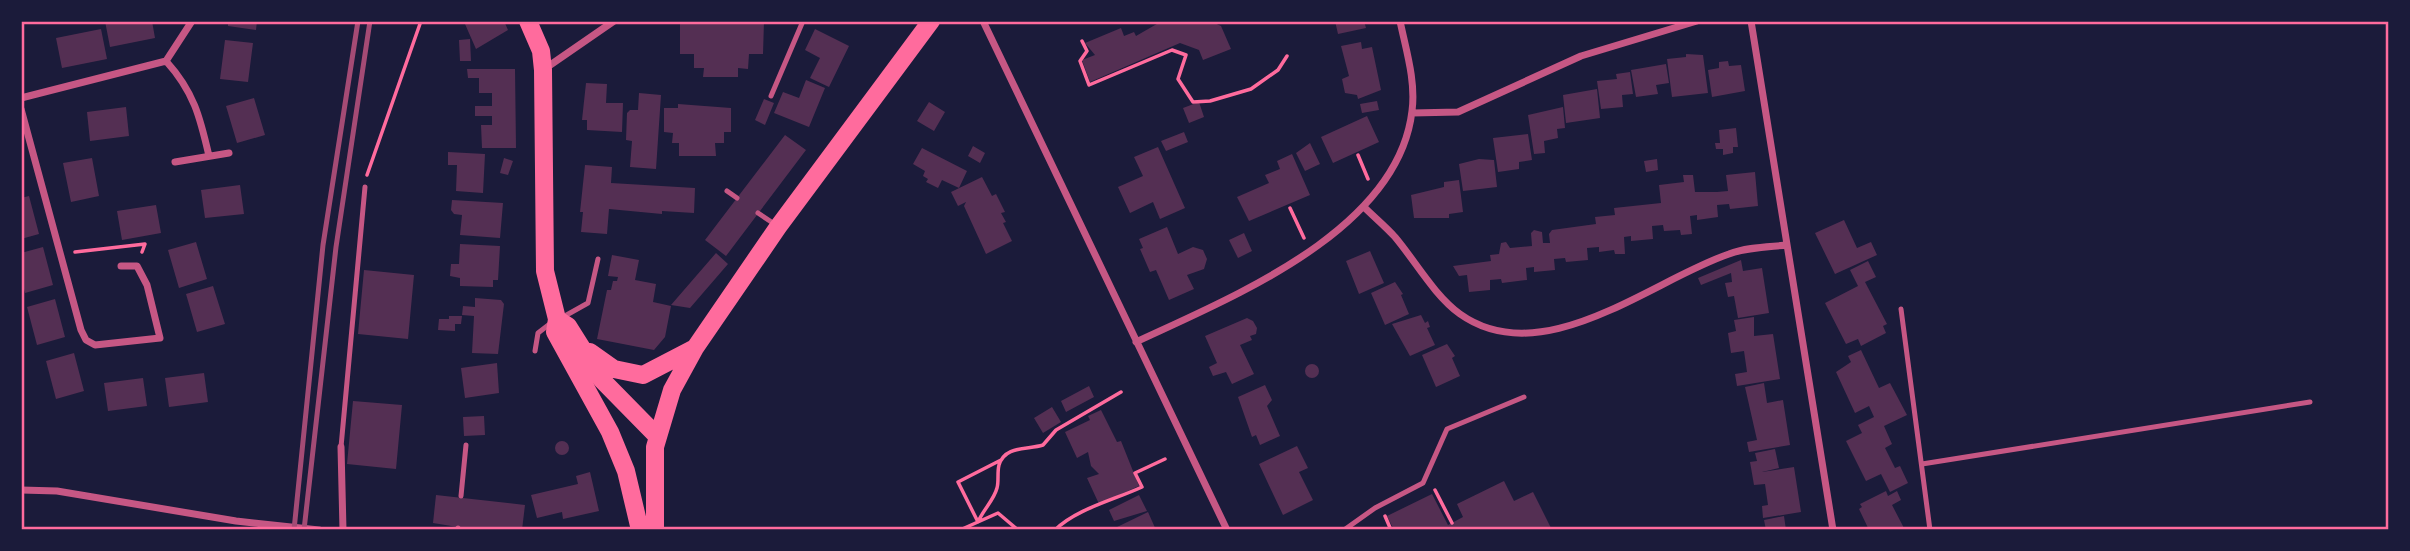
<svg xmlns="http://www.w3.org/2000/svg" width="2410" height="551" viewBox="0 0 2410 551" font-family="'Asap Condensed',sans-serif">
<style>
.building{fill:#542f53}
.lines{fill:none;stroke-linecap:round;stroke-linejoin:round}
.path{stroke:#ff6b9d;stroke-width:3.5}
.service{stroke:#c65784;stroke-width:5}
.minor{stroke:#c65784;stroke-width:7}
.primary{stroke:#ff6b9d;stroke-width:18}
.rail{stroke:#a44b75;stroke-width:5}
.neatline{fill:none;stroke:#ff6b9d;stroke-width:2.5}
</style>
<rect width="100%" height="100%" fill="#1b1b3a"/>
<path class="building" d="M105 21H152L155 38 110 47Z
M228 21H257L256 30 228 26Z
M471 21H504L508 30 476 49 465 24Z
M680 21H764L763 54H749L748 69 738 68V77H703L704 68H694V54H680Z
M1162 21H1210L1221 26 1231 49 1203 60 1199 50 1180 43 1090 82 1082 60 1095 55 1085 43 1121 28 1124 36 1134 32 1136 36Z
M1335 21H1364L1366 28 1338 34Z
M101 29 107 59 62 68 56 38Z
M815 29 849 46 829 87 810 78 820 58 805 50Z
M470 39 471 61H460L459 40Z
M225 40 253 43 248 82 220 79Z
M1361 42 1362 49 1372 47 1381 90 1358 99 1357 95 1345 93 1342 79 1349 76 1341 46Z
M1686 54 1703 55 1708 93 1672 97 1667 59 1686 57Z
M1728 61 1729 66 1741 65 1745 91 1712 97 1708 70 1719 68V62Z
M1666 64 1669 83 1656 85 1658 94 1636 97 1631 70Z
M467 69H515L516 148H482L481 125H492V116H475V106H492V93H479V78H468Z
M1630 72 1633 94 1622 95 1623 107 1601 109 1597 81 1617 79 1616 74Z
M806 80 825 88 809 127 774 113 783 92 799 98Z
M586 83 607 84 606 103H623L622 132 587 130V120H582Z
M1597 89 1600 118 1566 123 1563 95Z
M639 93 661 95 656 169 630 167 632 141 626 140 627 113 630 110H638Z
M254 98 265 135 237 143 226 106Z
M764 99 774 103 765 125 755 120Z
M1377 101 1379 110 1362 113 1360 104Z
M929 102 945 112 934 131 917 121Z
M1199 102 1204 117 1189 123 1183 108Z
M678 104 731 108V132H724V143H715L716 156H679V143H672L673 133 664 132V108H678Z
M126 107 129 136 90 141 87 112Z
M1563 107 1565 128 1557 129 1558 138 1544 141 1545 153 1534 154 1528 115Z
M1367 116 1379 142 1333 163 1321 137Z
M1736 128 1738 147H1733V153L1723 155V149H1716L1715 143H1720L1719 130Z
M1184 132 1188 142 1166 151 1161 141Z
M1528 134 1532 160 1519 162V169L1498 172 1493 138Z
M785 135 806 150 726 256 705 240Z
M1310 143 1320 164 1305 171 1296 153Z
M973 146 985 153 980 163 968 156Z
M1158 147 1185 208 1160 219 1153 202 1130 213 1118 187 1143 176 1134 157Z
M922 148 967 171 959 188 942 180 938 188 926 182 928 179 923 176 925 171 913 164Z
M448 152 485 154 483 193 456 191 457 165H448Z
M1292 154 1310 195 1249 221 1237 197 1269 183 1265 175 1280 169 1277 161Z
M92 158 99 196 71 202 63 163Z
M504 158 513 161 508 175 500 173Z
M1479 159 1494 160 1497 187 1463 191 1459 164Z
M1657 159 1658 170 1646 172 1644 161Z
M585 165 612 167 611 183 695 188 694 213 662 211V214L609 209 607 234 581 232 583 212H580Z
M1755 172 1758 206 1730 209 1729 204 1717 205 1718 217 1697 220V215L1690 216 1692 234 1681 235 1680 230 1664 231 1663 225 1652 226 1653 239 1631 241V236L1624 237 1625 254H1615L1614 250 1599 252V247L1587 248 1588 260 1566 262 1565 258 1554 259 1555 270 1534 272V267L1526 268 1527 280 1502 283 1501 279 1490 280V290L1469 292 1467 275 1459 276 1453 266 1491 261 1490 255 1499 254 1501 243 1506 242 1510 248 1532 246 1531 233 1534 230 1542 232 1543 243H1550L1549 234 1552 230 1596 224 1595 217 1615 215 1614 208 1661 203 1659 185 1684 182 1683 175H1693L1695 192H1717L1728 191 1726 175Z
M982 177 992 196 996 194 1005 212 1001 213 1006 222 1003 223 1012 241 986 254 964 206 966 202 958 206 951 192Z
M1459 180 1463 212 1449 214V218H1414L1411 195 1444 187V182Z
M240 185 244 214 205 218 201 190Z
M29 196 39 234 21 239V198Z
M452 200 503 203 500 238 460 235 462 215 454 214 451 210Z
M156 205 161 233 122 240 117 211Z
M1844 220 1857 248 1871 242 1877 255 1835 274 1815 233Z
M1167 227 1178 254 1193 247 1203 250 1207 259 1204 269 1187 275 1194 289 1169 300 1156 270 1150 272 1140 249 1143 248 1139 239Z
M1244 233 1252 251 1238 258 1229 240Z
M196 242 207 279 179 288 168 250Z
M460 244 500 246 498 280H493V287L460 286V278L450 276 451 264H459Z
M43 247 53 285 25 293 21 277V253Z
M1370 251 1384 283 1359 294 1346 261Z
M716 253 728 264 690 308 671 305Z
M612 255 639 260 635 280 656 284 653 302 671 306 665 337 654 350 597 339 607 290H611L613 281H617L618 277 608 276Z
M1741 260 1743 271 1762 268 1769 313 1738 318 1734 296 1728 297 1725 283 1732 282 1731 273 1701 285 1698 278Z
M1868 261 1876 277 1865 282 1887 324 1883 326 1886 333 1861 346 1858 339 1846 344 1825 303 1858 286 1850 270Z
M364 270 414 275 408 339 358 334Z
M1395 282 1403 294 1401 295 1409 314 1385 325 1371 293Z
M213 286 225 324 197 332 186 294Z
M475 298 501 300 504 304 498 354 472 353 474 316 462 315 463 306 475 307Z
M55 299 65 337 37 345 27 307Z
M1421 315 1425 323 1428 321 1430 327 1427 328 1435 345 1410 356 1392 324Z
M449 316H462L461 324H455V331L438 330 439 319H449Z
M1754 317V336L1773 334 1780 379 1737 386 1735 374 1747 372 1744 351 1731 353 1728 333 1736 331 1734 320Z
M1247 318 1253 321 1257 328 1256 334 1250 336 1252 340 1240 345 1254 374 1232 384 1226 372 1213 376 1209 367 1217 363 1205 336Z
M1447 344 1455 356 1452 358 1460 376 1436 387 1422 355Z
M1861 350 1879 388 1890 383 1907 415 1884 426 1892 444 1885 448 1895 468 1900 466 1908 483 1890 492 1881 474 1866 481 1846 441 1862 433 1858 425 1874 417 1869 406 1855 413 1836 372 1851 362 1848 356Z
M74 353 84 391 56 399 46 361Z
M497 363 499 393 465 398 461 368Z
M1305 371a7 7 0 1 1 14 0a7 7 0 1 1-14 0Z
M204 373 208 402 169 407 165 378Z
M143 378 147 406 108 411 104 383Z
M1764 383 1767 403 1783 400 1790 445 1749 452 1747 442 1757 440 1745 387Z
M1265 385 1272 400 1267 406 1280 436 1260 445 1256 435 1252 437 1238 397Z
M1089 386 1094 397 1066 412 1061 401Z
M353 401 402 405 396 469 347 464Z
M1052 407 1061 422 1043 433 1034 418Z
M1101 410 1117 442 1121 441 1139 486 1099 504 1087 478 1099 474 1091 466 1088 452 1077 458 1065 432 1090 420 1088 416Z
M484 416 485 435 464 436 463 417Z
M555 448a7 7 0 1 1 14 0a7 7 0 1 1-14 0Z
M1297 446 1308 468 1299 472 1313 500 1283 515 1259 464Z
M1775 449 1779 468 1762 472 1794 467 1801 512 1763 518 1762 506 1768 505 1765 484 1754 485 1750 462 1757 461 1755 453Z
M590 472 599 511 563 519 562 512 537 518 531 495 578 484 576 476Z
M1504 481 1514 501 1533 492 1552 530H1394L1387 516 1432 494 1448 525 1463 517 1457 504Z
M1886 491 1888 496 1897 491 1901 500 1892 505 1905 530H1869L1859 509 1862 507 1860 504Z
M436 495 525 505 522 530 477 527 476 530 433 523Z
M1139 495 1147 511 1114 521 1109 510Z
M1148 512 1156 530H1116L1115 528Z
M1784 516 1786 530H1766L1764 520Z"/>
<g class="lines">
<path class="path" d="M1082 41 1087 51 1080 61 1089 85 1172 50 1186 55 1178 79 1193 102 1210 101 1251 89 1278 70 1287 56
M1358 155 1368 179
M367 175 421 21
M1290 208 1304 238
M75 252 145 244 142 252
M1435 490 1452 523
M1385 516 1391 530
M978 522C983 510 994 500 997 488 999 481 997 473 999 465 1005 445 1028 450 1043 445L1056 430 1121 392
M978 522 958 482 1001 460
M960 530 998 513 1018 530
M1055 530C1076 509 1114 500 1142 487L1135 473 1165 459"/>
<path class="service" d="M771 96 803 21
M727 191 737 198
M758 213 776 225
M1901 309 1930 530
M563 317 588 303 598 259
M535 351 538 333 551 323
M341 447 365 187
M1922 464 2310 402
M461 496 466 445
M458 530V528
M1344 530 1375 508 1423 483 1447 429 1524 397"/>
<path class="minor" d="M983 21 1227 530
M1751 21 1833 530
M166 61C194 92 200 117 209 156
M543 70 614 21
M21 98 166 61 192 21
M21 109 81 330 86 340 95 345 160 338 147 285 137 266H121
M1412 113 1458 112 1581 56 1697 21
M175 162 229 153
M1364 207C1374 217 1385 226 1395 237 1416 262 1434 295 1460 314 1543 373 1652 280 1729 254 1747 247 1768 247 1787 245
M1136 342C1232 297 1398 231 1412 111 1416 81 1406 50 1400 21
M341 447 343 530
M21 490 57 491 236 521 319 530"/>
<path class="primary" d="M528 21 541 51 543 70 545 271 557 319 555 332 610 432 626 471 640 530
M557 319 568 326 602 380 657 436
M590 352 614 369 643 375 695 348
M655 530V447L672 390 695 348 778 227 931 21"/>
<path class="rail" d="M294 530 323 245 358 21
M304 530 336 247 370 21"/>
</g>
<rect width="2410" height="551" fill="none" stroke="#1b1b3a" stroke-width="46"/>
<rect x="23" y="23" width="2364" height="505" class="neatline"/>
</svg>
